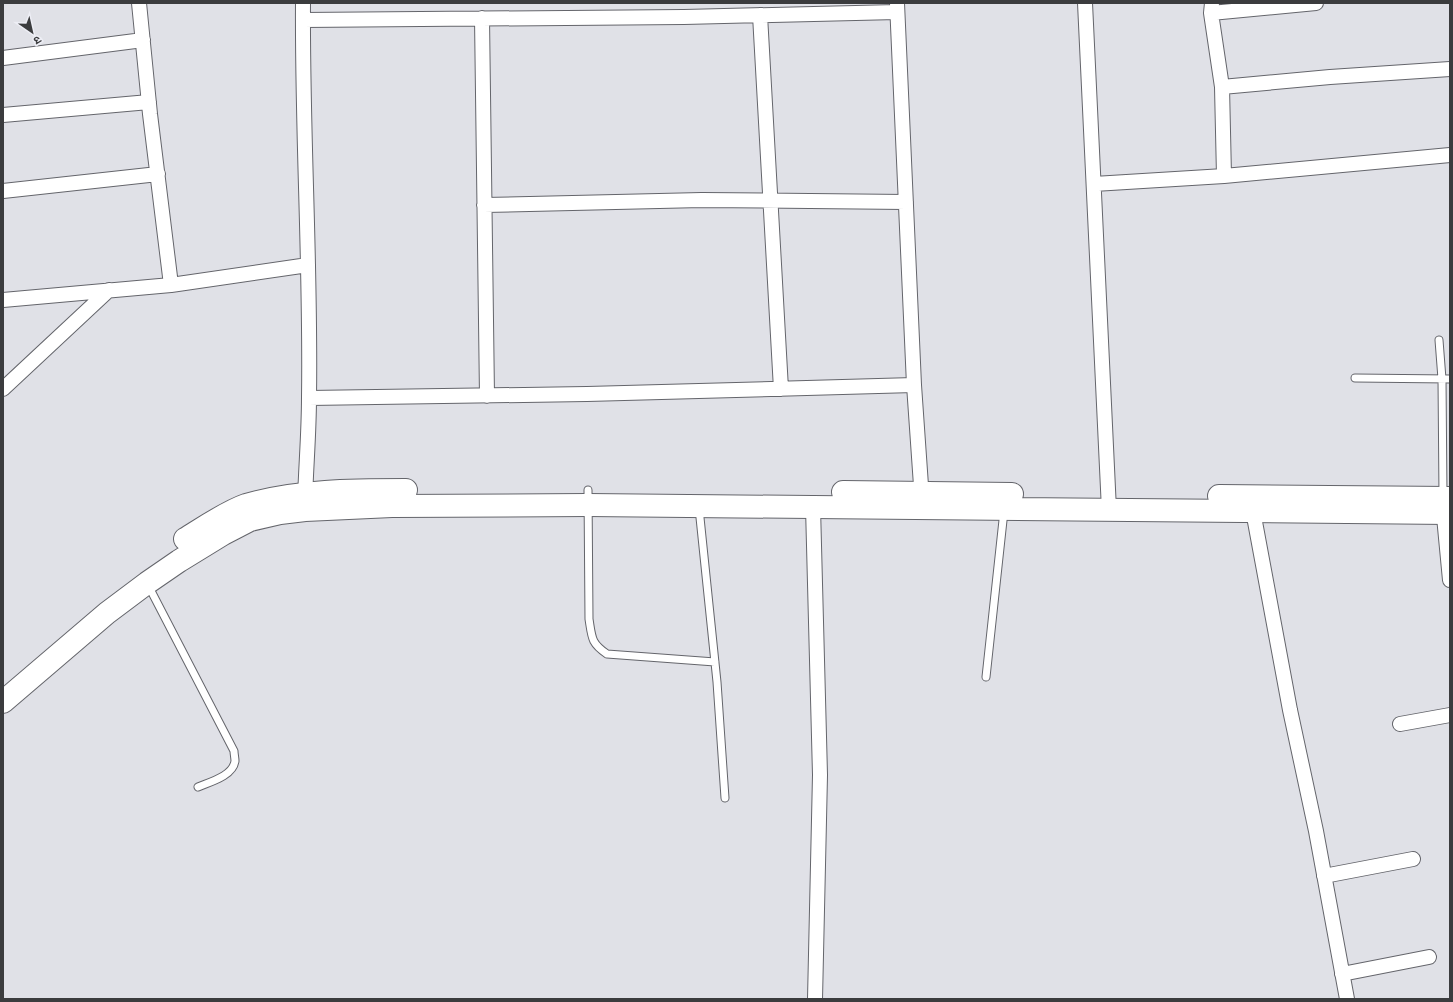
<svg xmlns="http://www.w3.org/2000/svg" width="1453" height="1002" viewBox="0 0 1453 1002" font-family="'Roboto Serif','Noto Sans Devanagari',serif">
<style>
.lines{fill:none;stroke-linecap:round;stroke-linejoin:round}
.lane-casing{stroke:#64656b;stroke-width:9}
.street-casing{stroke:#64656b;stroke-width:16}
.primary-casing{stroke:#64656b;stroke-width:24}
.lane{stroke:#fff;stroke-width:7}
.street{stroke:#fff;stroke-width:14}
.primary{stroke:#fff;stroke-width:22}
</style>
<rect width="100%" height="100%" fill="#e0e1e7"/>
<g class="lines">
<g class="lane-casing">
<path id="lane" d="M1439 340 1442 379 1443 496
M1355 378 1450 379
M588 490 589 619C592 638 591 643 607 654L715 662
M699 508 717 682 725 798
M148 585 234 751C234 754 235 758 235 761 233 776 210 782 198 787
M986 677 1004 511"/>
</g>
<g class="street-casing">
<path id="street" d="M139 3 150 114 171 285
M303 3C302 134 311 266 309 397 309 432 306 466 305 500
M897 3 914 385 922 500
M1085 3 1109 510
M1212 3 1211 13 1222 87 1224 176
M1211 13 1316 3
M760 15 781 389
M482 18 487 396
M303 20 684 17 897 12
M3 58 143 40
M1222 87 1330 77 1450 69
M3 115 149 102
M1094 184 1224 176 1450 155
M3 191 158 174
M484 205 702 200 906 202
M3 300 171 285 308 265
M3 389 109 290
M309 398 587 394 914 385
M1443 506 1450 580
M813 507 820 775 815 999
M1253 511 1290 710 1316 831 1347 999
M1400 724 1450 715
M1324 876 1413 859
M1342 974 1429 957"/>
</g>
<g class="primary-casing">
<path id="primary" d="M843 492 1012 494
M1219 496 1450 498
M185 539C203 528 226 512 246 505 297 490 353 490 406 490
M3 702 107 613 147 583 179 561 223 534 250 520 280 513 305 510 392 506 588 505 1450 513"/>
</g>
<use href="#lane" class="lane"/>
<use href="#street" class="street"/>
<use href="#primary" class="primary"/>
</g>
<rect width="1453" height="1002" fill="none" stroke="#3b3c3e" stroke-width="8"/>
<g transform="translate(32 32) rotate(146)" stroke="#edeef5" stroke-width="3" paint-order="stroke">
<path d="M0-3L7 15L0 10L-7 15Z" fill="#3b3c3e"/>
<text y="-6" font-size="11" font-weight="bold" text-anchor="middle" fill="#3b3c3e">उ</text>
</g>
</svg>
